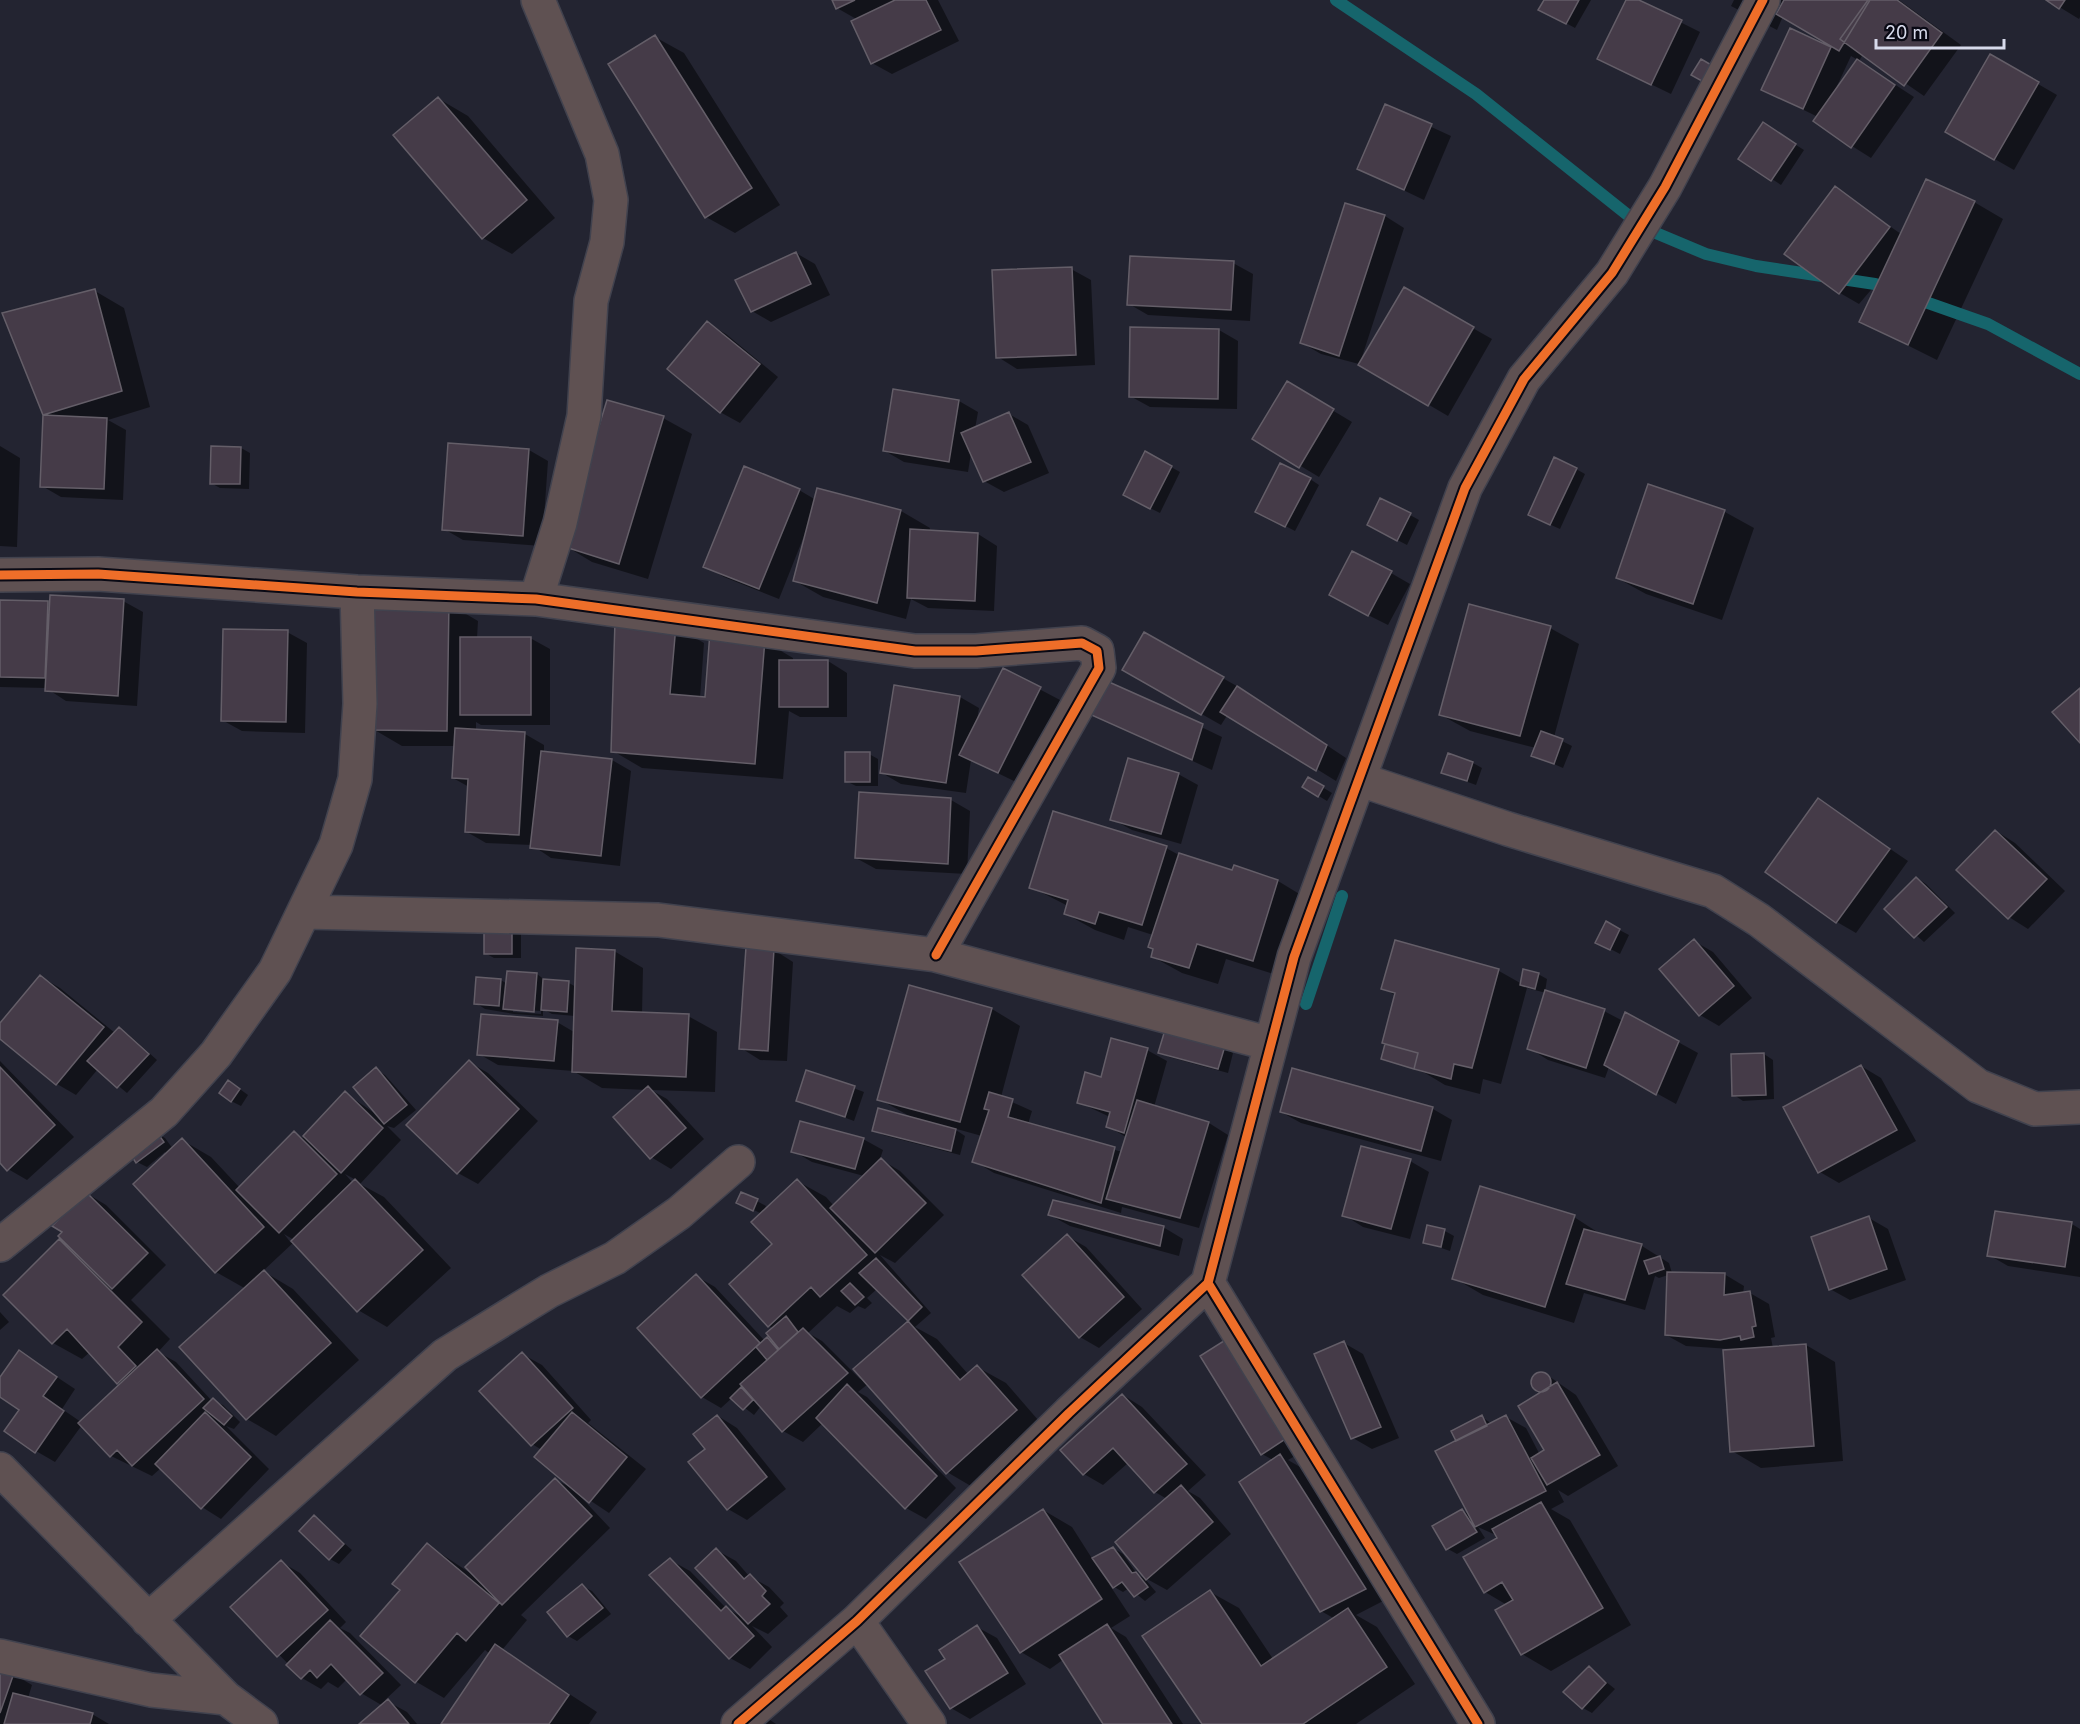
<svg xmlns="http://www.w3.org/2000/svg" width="2080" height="1724" viewBox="0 0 2080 1724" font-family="Inter,sans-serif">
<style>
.shadow{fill:#0007;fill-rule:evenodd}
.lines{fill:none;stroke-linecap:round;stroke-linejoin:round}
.stream{stroke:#16656c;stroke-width:12}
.building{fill:#453b48;stroke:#645e68;stroke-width:1.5}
.minor-casing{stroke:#41424e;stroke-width:36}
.minor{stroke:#5f5152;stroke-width:33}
.cycleway-casing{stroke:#090914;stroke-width:13}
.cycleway{stroke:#ee6e29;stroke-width:9}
</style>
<rect width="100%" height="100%" fill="#232431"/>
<path class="shadow" d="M833 0H938L959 41 892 74 872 63 858 20 837 8Z
M1545 0H1591L1575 28 1540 9Z
M1627 0H1636L1700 32 1671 94 1599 59Z
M1734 0H1899L1961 45 1924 96 1863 54 1859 61 1914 97 1871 158 1852 146 1818 117 1763 90 1832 45 1783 16 1777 30 1731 6ZM1851 56 1858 60 1839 87 1837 86Z
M2048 0H2080V17L2079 19Z
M655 37 684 53 780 205 735 233 706 217Z
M1990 56 2057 95 2014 170 1947 132Z
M439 99 468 116 555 218 512 254 483 238Z
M1386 106 1451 136 1424 200 1359 169Z
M1772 130 1804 150 1781 185 1772 179Z
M1835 188 1901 234 1974 202 2003 219 1937 360 1861 322 1882 277 1859 304 1840 293Z
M1346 205 1385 216 1404 228 1361 360 1404 289 1492 339 1448 416 1359 364 1321 354 1302 343Z
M796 253 815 264 830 295 771 322 752 311Z
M1233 263 1253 274 1250 321 1148 315 1129 304Z
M1071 269 1091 280 1095 365 1017 369 998 357Z
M95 291 124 308 150 407 108 420 126 430 123 500 61 497 42 486 45 415 4 314Z
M707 323 726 334 778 377 740 423 720 412Z
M1219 330 1238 341 1237 409 1150 407 1130 396Z
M1287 383 1352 422 1319 477 1254 438Z
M959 401 978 412 975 429 1009 414 1028 425 1049 473 1004 492 984 481 971 453 968 472 904 462 885 451Z
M663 418 692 434 648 579 592 562 564 545Z
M0 446 20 458 17 547 0 546Z
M241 448 250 453 249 489 220 488 211 483Z
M529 450 548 461 542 546 463 540 444 529Z
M1171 467 1180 472 1160 513 1134 500Z
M1576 469 1585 474 1560 529 1529 515Z
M1310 479 1319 485 1295 531 1266 516Z
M1649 486 1725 512 1754 528 1722 620 1646 594 1617 578Z
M799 490 816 500 901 511 930 528 929 532 978 534 997 546 994 611 928 608 911 599 906 619 823 597 795 581 804 536 779 599 724 577 705 566Z
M1410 515 1419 520 1407 545 1378 530Z
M1391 573 1410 584 1388 625 1350 606Z
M0 601 51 605 123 601 143 612 137 706 66 701 46 688 0 687Z
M449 604 478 621 477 638H530L550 649V725H481L476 722V731L525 734 544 745V753L612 760 631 771 620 866 551 858 532 845 486 843 467 832 469 787 453 778 455 746H402L373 729Z
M675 626 704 643 700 698 707 699 764 641 793 658V661H828L847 673V717H800L789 711 783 779 642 768 613 751Z
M1550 628 1579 644 1554 737 1572 746 1563 768 1533 755 1536 748 1470 731 1441 715Z
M287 632 307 643 305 733 242 731 222 720Z
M1145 634 1242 689 1346 758 1336 781 1228 714 1221 725 1124 670Z
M1003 670 1060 700 1018 783 971 760 966 793 901 784 882 773 895 687 960 697 979 708 977 720Z
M1110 683 1222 737 1212 770 1089 713Z
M869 754 878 759V786H856L846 781Z
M1473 763 1482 768 1476 785 1443 773Z
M1178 774 1198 785 1181 844 1132 830 1112 819Z
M1309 779 1332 793 1327 801 1304 787Z
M951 800 970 811 967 874 876 869 856 858Z
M1818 800 1908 861 1856 933 1837 922Z
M1996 831 2015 843 2065 891 2028 929 2009 917Z
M1166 848 1179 855 1233 872 1278 881 1306 898 1283 977 1226 959 1218 984 1182 973 1153 957V935L1128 927 1124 940 1095 930 1066 914 1068 906 1031 887Z
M1917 878 1926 884 1955 913 1924 942 1886 909Z
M521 917V958H494L485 953Z
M1606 923 1629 935 1620 954 1597 942Z
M1694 941 1713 952 1752 998 1719 1026 1700 1015Z
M1396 942 1499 971 1522 984 1538 974 1547 979 1545 992 1604 1011 1623 1021 1678 1042 1698 1053 1676 1104 1609 1067 1605 1078 1548 1060 1529 1048 1546 993 1527 988 1501 1084 1483 1079 1480 1094 1445 1085 1425 1073 1383 1058 1396 996 1383 988Z
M774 950 793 962 787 1061 760 1060 741 1048Z
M614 951 643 968 642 1014 688 1016 717 1032 715 1092 651 1090 667 1099 704 1139 671 1169 651 1157 646 1090 602 1088 573 1071 498 1065 479 1054 557 1022 574 1032 575 1016 552 1014 543 1009V1016L514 1014 485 1009 476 1003 501 980 507 984 537 974 546 981 569 983 576 987ZM513 1009 541 1011V1014L513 1012Z
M41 977 60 988 115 1033 119 1029 128 1034 157 1060 127 1093 98 1069 76 1095 57 1084 0 1036V1025Z
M992 1009 1020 1026 1001 1097 1032 1111 1028 1124 1122 1152 1126 1137 1107 1126 1110 1117 1078 1102 1102 1078 1147 1050 1167 1061 1154 1107 1209 1123 1228 1135 1199 1228 1122 1207 1121 1213 994 1173 974 1161 982 1136 953 1128 965 1136 960 1155 883 1135 874 1130 911 1117 879 1099Z
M1224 1048 1233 1053 1228 1073 1169 1057 1160 1052Z
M1764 1054 1773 1060 1774 1099 1743 1101 1734 1095Z
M0 1061 74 1137 27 1180 8 1169 0 1161Z
M469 1062 488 1073 538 1121 478 1184 458 1173 408 1125Z
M1861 1066 1881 1078 1916 1141 1839 1183 1820 1172Z
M376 1069 385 1075 416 1110 394 1128 387 1126 401 1140 360 1184 384 1197 451 1268 387 1327 358 1310 294 1242 263 1271 293 1289 359 1360 276 1436 247 1419 181 1347 246 1289 216 1272 165 1152 147 1167 137 1162 156 1133 165 1138 173 1149 182 1140 211 1157 240 1188 294 1133 303 1138 345 1093 373 1112ZM345 1174 356 1180 353 1183ZM284 1234 294 1240 291 1243Z
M1293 1070 1433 1109 1452 1120 1441 1161 1301 1123 1281 1112Z
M807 1071 864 1092 854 1121 797 1100Z
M237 1087 248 1095 241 1106 231 1101Z
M863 1139 883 1150 880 1159 900 1171 944 1215 895 1263 880 1255 931 1313 915 1327 937 1339 968 1374 977 1367 1006 1383 1045 1428 976 1489 947 1472 868 1384 858 1392 867 1397 956 1488 926 1519 906 1508 823 1423 803 1442 783 1431 761 1406 754 1415 732 1398 721 1408 702 1397 696 1276 715 1287 765 1341 767 1339 778 1346 774 1329 769 1326 774 1244 762 1214 748 1207 757 1201 766 1206 763 1213 797 1181 826 1197 834 1206 864 1176 812 1162 793 1151ZM877 1289 910 1321 855 1369 862 1377 860 1379 822 1341 808 1333 837 1306 850 1313 858 1306 865 1309 872 1303 867 1298Z
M1410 1161 1429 1172 1410 1239 1363 1227 1344 1215Z
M86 1193 106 1205 166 1265 131 1300 170 1339 158 1352 176 1362 212 1401 223 1405 240 1422 234 1429 226 1426 269 1469 221 1519 202 1507 161 1468 152 1476 111 1456 82 1425 55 1462 36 1451 21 1409 0 1395V1379L19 1352 75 1389 62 1409 81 1422 121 1385 90 1352 82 1359 53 1343 59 1241 71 1248Z
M1050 1215 1163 1227 1183 1239 1179 1256 1070 1226Z
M1574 1217 1602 1235 1642 1246 1669 1263 1672 1273 1724 1274 1744 1286 1743 1294 1750 1293 1769 1304 1775 1337 1771 1338 1773 1348 1806 1345 1835 1362 1843 1461 1761 1468 1732 1451 1730 1349 1686 1346 1666 1335 1668 1275 1659 1278 1655 1276 1645 1310 1584 1293 1574 1323 1483 1295 1454 1278Z
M1869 1218 1888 1229 1906 1280 1850 1300 1830 1289Z
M2072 1224 2080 1229V1277L2008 1266 1989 1255Z
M1445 1231 1454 1236 1450 1251 1424 1242Z
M1067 1236 1086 1247 1142 1309 1099 1348 1080 1337Z
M0 1312 9 1322 0 1330Z
M1344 1343 1363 1354 1399 1438 1372 1449 1353 1438Z
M522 1354 542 1365 591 1420 588 1423 646 1469 609 1513 579 1493 578 1494 610 1528 521 1615 527 1620 502 1650 597 1712 589 1724H443L490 1654 485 1650 444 1698 415 1681 402 1590 428 1545 470 1573 556 1480 576 1490 542 1450 532 1444Z
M1202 1356 1309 1448 1288 1460 1300 1467 1385 1600 1356 1615 1377 1627 1415 1684 1356 1724H1204L1210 1592 1239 1608 1273 1659 1335 1619 1321 1611 1241 1482 1273 1460 1262 1454Z
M1536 1374 1550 1377 1576 1395 1618 1466 1568 1496 1558 1490 1564 1502 1551 1509 1570 1520 1631 1625 1551 1671 1522 1654 1507 1605 1485 1592 1498 1536 1478 1527 1485 1538 1457 1554 1448 1549 1462 1510 1471 1516 1457 1442 1482 1417 1492 1424 1506 1417 1526 1428 1540 1455 1546 1451 1541 1394 1534 1390 1531 1382Z
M1123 1395 1142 1407 1206 1475 1188 1491 1200 1498 1231 1534 1167 1590 1147 1579 1117 1542 1167 1499 1155 1492 1128 1463 1103 1485 1084 1474Z
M718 1416 737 1428 786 1489 747 1520 728 1509 707 1449Z
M1043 1510 1072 1527 1093 1560 1113 1548 1123 1554 1137 1574 1145 1579 1156 1592 1145 1601 1129 1588 1123 1592 1109 1584 1130 1616 1111 1628 1126 1637 1183 1724H1105L1064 1659 1050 1669 1021 1652Z
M314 1517 352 1550 339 1564 330 1559Z
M716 1550 736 1561 749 1576 769 1587 784 1603 780 1607 788 1616 768 1634 752 1626 772 1647 750 1669 730 1658 651 1575 670 1560 690 1571 726 1608 742 1617Z
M281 1562 300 1573 346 1622 340 1628 350 1633 401 1685 385 1700 407 1712 417 1724H361L383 1706 361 1693 347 1679 338 1688 328 1682 321 1689 302 1678 232 1607Z
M582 1586 592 1591 611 1614 577 1641 568 1636Z
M977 1627 997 1638 1026 1684 970 1719 951 1708 947 1659Z
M1589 1668 1615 1689 1592 1713 1583 1708Z
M0 1673 13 1674 32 1685 28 1698 92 1714 109 1724H0Z
M770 1720 776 1724H766Z"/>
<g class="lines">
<path class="stream" d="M1336 0 1476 94 1644 228 1706 254 1756 266 1875 284 1892 290
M1914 298 1988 324 2080 374
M1306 1004 1342 896"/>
</g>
<path class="building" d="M832 0H855L836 9Z
M895 0H926L941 30 871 64 851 21Z
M1544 0H1579L1566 24 1538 10Z
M1626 0H1639L1682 20 1651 85 1597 59Z
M1784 0H1870L1839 51 1776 14Z
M1868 0H1897L1942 33 1904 86 1840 39Z
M2046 0H2065L2059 9Z
M1790 28 1831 47 1803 109 1761 90Z
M655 35 752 188 705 218 608 64Z
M1990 54 2039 82 1994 160 1945 132Z
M1701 59 1727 74 1718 90 1691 75Z
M1857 59 1895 85 1851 148 1813 121Z
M438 97 527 200 482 239 393 135Z
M1385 104 1432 124 1404 190 1357 169Z
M1763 122 1796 144 1771 181 1738 159Z
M1926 179 1975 201 1908 345 1859 322Z
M1835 186 1890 227 1839 294 1784 254Z
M1345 203 1385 215 1339 356 1300 343Z
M796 252 811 284 751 312 735 280Z
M1130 256 1234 261 1231 310 1127 305Z
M1072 267 1076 355 996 358 992 270Z
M1404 287 1474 327 1428 406 1358 365Z
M95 289 122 391 43 415 2 313Z
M707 321 760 364 720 413 667 369Z
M1130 327 1219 329 1218 399 1129 397Z
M1287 381 1334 409 1299 468 1252 439Z
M893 389 959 400 949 462 883 451Z
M607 400 664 416 619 564 562 546Z
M1009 412 1031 462 983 482 961 433Z
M43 415 107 418 104 489 40 487Z
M448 443 529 449 523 536 442 530Z
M211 446 241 447 240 484H210Z
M1145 451 1172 466 1150 509 1123 495Z
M1554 457 1577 468 1550 525 1528 515Z
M1280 463 1311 478 1285 527 1255 512Z
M744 466 800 489 759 589 703 567Z
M1648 484 1725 510 1693 604 1616 578Z
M817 488 901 510 877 603 793 581Z
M1380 498 1411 513 1397 541 1367 525Z
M910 529 978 533 975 601 907 598Z
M1352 551 1392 571 1368 616 1329 595Z
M50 595 124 599 118 696 45 691Z
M0 600 48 601 45 678 0 677Z
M373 602 449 603 447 731 372 730Z
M1469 604 1551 626 1520 736 1439 715Z
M615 621 676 625 670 694 705 697 710 632 765 639 755 764 611 752Z
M223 629 288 630 286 722 221 721Z
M1144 632 1224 677 1201 715 1122 670Z
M460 637H531V715H460Z
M779 660H828V707H779Z
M1003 668 1041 687 998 773 959 755Z
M1109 682 1203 724 1192 760 1087 713Z
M894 685 960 696 946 783 880 773Z
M1237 686 1327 745 1316 771 1220 712Z
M2080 688V743L2052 712Z
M455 728 525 732 519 835 465 832 468 779 452 778Z
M1541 731 1563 739 1554 764 1531 756Z
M541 751 612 759 601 856 530 848Z
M845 752H870V782H845Z
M1448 753 1473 762 1467 781 1441 773Z
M1128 758 1179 773 1161 834 1110 820Z
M1308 777 1324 786 1318 797 1302 787Z
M859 792 951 798 948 864 855 858Z
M1818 798 1890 849 1836 923 1765 872Z
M1053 811 1167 846 1142 925 1099 912 1095 924 1064 914 1068 900 1029 888Z
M1995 830 2047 879 2008 919 1956 870Z
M1179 853 1232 870 1234 865 1278 880 1253 961 1197 944 1189 968 1151 957 1153 949 1148 947Z
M1916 877 1947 907 1914 938 1884 909Z
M484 910H512V954H484Z
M1606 921 1620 929 1610 950 1595 943Z
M1694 939 1734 986 1699 1016 1659 969Z
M1395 940 1499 969 1472 1068 1454 1064 1451 1079 1414 1069 1418 1053 1382 1043 1395 993 1381 989Z
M746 947 774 949 768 1051 739 1049Z
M576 948 615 950 612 1011 689 1014 686 1077 572 1072Z
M1523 969 1539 973 1535 989 1520 985Z
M507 971 537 973 534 1012 503 1009Z
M40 975 104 1027 56 1085 0 1039V1023Z
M476 977 501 979 499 1006 474 1004Z
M543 979 569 981 567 1012 541 1010Z
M909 985 992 1008 960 1122 877 1100Z
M1545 990 1605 1009 1586 1068 1527 1049Z
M1625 1012 1679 1041 1656 1095 1604 1065Z
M481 1014 558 1020 554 1061 477 1055Z
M119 1027 149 1054 117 1088 87 1061Z
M1165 1030 1225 1046 1218 1069 1158 1053Z
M1111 1038 1148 1048 1124 1133 1106 1127 1110 1112 1077 1103 1085 1072 1101 1077Z
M1385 1044 1418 1053 1414 1069 1381 1059Z
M1764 1053 1766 1095 1732 1096 1731 1054Z
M469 1060 519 1109 457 1174 406 1125Z
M1861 1065 1897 1130 1818 1173 1783 1107Z
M0 1067 55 1125 7 1171 0 1163Z
M376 1067 407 1105 384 1124 353 1087Z
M1292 1068 1433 1107 1421 1151 1280 1112Z
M806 1070 855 1086 845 1117 796 1101Z
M228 1080 240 1089 231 1102 219 1093Z
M648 1086 686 1128 650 1159 613 1117Z
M345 1091 383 1128 341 1173 303 1136Z
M989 1092 1013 1099 1008 1117 1115 1147 1101 1203 972 1162 989 1110 984 1109Z
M1137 1100 1209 1122 1180 1218 1106 1199Z
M878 1108 956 1129 951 1151 872 1131Z
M800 1121 864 1138 855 1169 791 1152Z
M156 1131 164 1142 136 1163 129 1152Z
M294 1131 337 1174 279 1233 236 1190Z
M182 1138 264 1227 215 1273 133 1184Z
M1361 1146 1411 1159 1391 1229 1342 1216Z
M881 1158 926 1203 875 1253 830 1208Z
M355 1179 423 1250 357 1312 291 1241Z
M797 1179 867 1255 820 1297 811 1287 768 1327 729 1284 772 1244 751 1222Z
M1480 1186 1575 1215 1545 1307 1452 1279Z
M86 1192 148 1253 112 1289 58 1236 62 1232 52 1226Z
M741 1192 758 1199 753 1211 736 1203Z
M1053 1200 1164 1226 1160 1246 1048 1215Z
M1995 1211 2072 1222 2065 1267 1987 1256Z
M1869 1216 1887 1269 1829 1290 1811 1237Z
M1427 1225 1445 1229 1441 1247 1423 1243Z
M1584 1229 1642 1244 1625 1300 1566 1284Z
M1067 1234 1124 1297 1079 1338 1022 1275Z
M59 1239 142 1322 118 1347 136 1366 117 1384 67 1329 52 1344 3 1295Z
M1660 1256 1664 1269 1649 1274 1644 1261Z
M876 1258 922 1307 908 1321 859 1273Z
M264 1270 331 1343 246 1420 179 1347Z
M1667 1272 1725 1273 1724 1295 1750 1291 1756 1326 1752 1327 1754 1337 1741 1340 1740 1336 1720 1340 1665 1335Z
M696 1274 760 1343 701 1398 637 1328Z
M850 1283 864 1297 855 1305 841 1291Z
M786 1316 798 1332 779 1349 766 1333Z
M908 1321 960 1380 977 1365 1017 1410 946 1474 853 1369Z
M803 1328 848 1373 782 1432 740 1384Z
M767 1337 778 1350 767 1360 756 1347Z
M1230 1337 1290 1436 1261 1455 1200 1356Z
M1344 1341 1381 1427 1351 1439 1314 1354Z
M1806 1344 1814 1446 1730 1452 1723 1350Z
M157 1349 204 1399 132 1466 117 1450 110 1457 78 1423Z
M19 1350 57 1377 43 1396 64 1411 35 1453 4 1431 19 1410 0 1397V1377Z
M522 1352 573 1408 531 1446 479 1391Z
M1531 1382a10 10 0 1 1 20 0a10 10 0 1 1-20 0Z
M1557 1382 1600 1455 1547 1485 1531 1458 1544 1450 1518 1406Z
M847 1384 937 1476 905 1509 816 1418Z
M741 1387 753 1400 743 1410 730 1398Z
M1122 1394 1187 1464 1154 1493 1113 1448 1083 1475 1060 1450Z
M213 1398 232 1416 224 1425 203 1408Z
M205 1412 251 1457 201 1509 155 1464Z
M572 1412 627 1457 589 1503 534 1457Z
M717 1415 767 1477 727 1510 688 1462 705 1449 693 1434Z
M1482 1415 1487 1426 1456 1441 1451 1431Z
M1506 1415 1546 1491 1475 1527 1435 1451Z
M1280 1454 1366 1589 1320 1612 1239 1482Z
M555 1478 592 1516 502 1605 465 1567Z
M1181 1485 1213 1522 1146 1580 1115 1542Z
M1541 1502 1603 1608 1521 1655 1495 1610 1513 1600 1502 1582 1484 1593 1463 1557 1497 1538 1492 1529Z
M1043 1509 1102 1599 1020 1653 959 1562Z
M1462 1509 1477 1532 1446 1550 1432 1526Z
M314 1515 344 1544 329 1560 299 1531Z
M427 1543 499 1603 466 1641 457 1633 415 1683 360 1636 400 1590 392 1584Z
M1113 1547 1132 1573 1136 1572 1148 1587 1134 1597 1122 1582 1113 1588 1092 1558Z
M716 1548 744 1579 750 1574 766 1591 762 1596 770 1604 748 1624 695 1568Z
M670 1558 721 1611 726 1606 754 1636 729 1659 649 1575Z
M281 1560 328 1610 277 1657 230 1607Z
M582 1584 603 1608 567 1637 547 1612Z
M1210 1590 1261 1666 1348 1608 1387 1667 1303 1724H1202L1142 1636Z
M330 1620 383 1673 360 1695 331 1664 317 1678 310 1670 301 1679 286 1665Z
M1107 1624 1172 1724H1103L1059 1655Z
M977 1625 1008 1673 950 1709 925 1671 945 1659 939 1650Z
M495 1644 569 1695 549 1724H441Z
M1589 1666 1606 1683 1582 1709 1563 1692Z
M0 1672 14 1673 0 1713Z
M13 1693 93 1713 90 1724H4Z
M388 1699 409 1724H359Z"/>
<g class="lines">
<g class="minor-casing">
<path id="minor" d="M0 575 98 574 357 592 536 599 915 651H976L1082 643 1097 651 1099 668 936 955
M536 599 560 523 584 416 591 301 607 242 611 200 602 154 538 0
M1361 780 1508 829 1713 891 1759 920 1978 1086 2035 1109 2080 1107
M305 912 658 920 936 955 1271 1044
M0 1245 164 1112 216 1054 275 971 336 845 355 779 360 704 357 592
M1208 1283 1294 957 1465 488 1524 379 1612 273 1665 187 1763 0
M0 1469 226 1698 261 1724
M148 1620 445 1355 549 1291 615 1258 679 1213 738 1162
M857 1621 929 1724
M0 1656 151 1690 226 1698
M738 1724 857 1621 1069 1413 1208 1283 1478 1724"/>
</g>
<use href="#minor" class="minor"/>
<g class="cycleway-casing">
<path id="cycleway" d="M0 575 98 574 357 592 536 599 915 651H976L1082 643 1097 651 1099 668 936 955
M1208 1283 1294 957 1465 488 1524 379 1612 273 1665 187 1763 0
M738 1724 857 1621 1069 1413 1208 1283 1478 1724"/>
</g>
<use href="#cycleway" class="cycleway"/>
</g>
<path d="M1876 39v9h128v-9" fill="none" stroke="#d7daeb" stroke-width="3"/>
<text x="1885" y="39" font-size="18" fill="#d7daeb" stroke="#090914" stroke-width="4.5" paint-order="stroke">20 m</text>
</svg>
